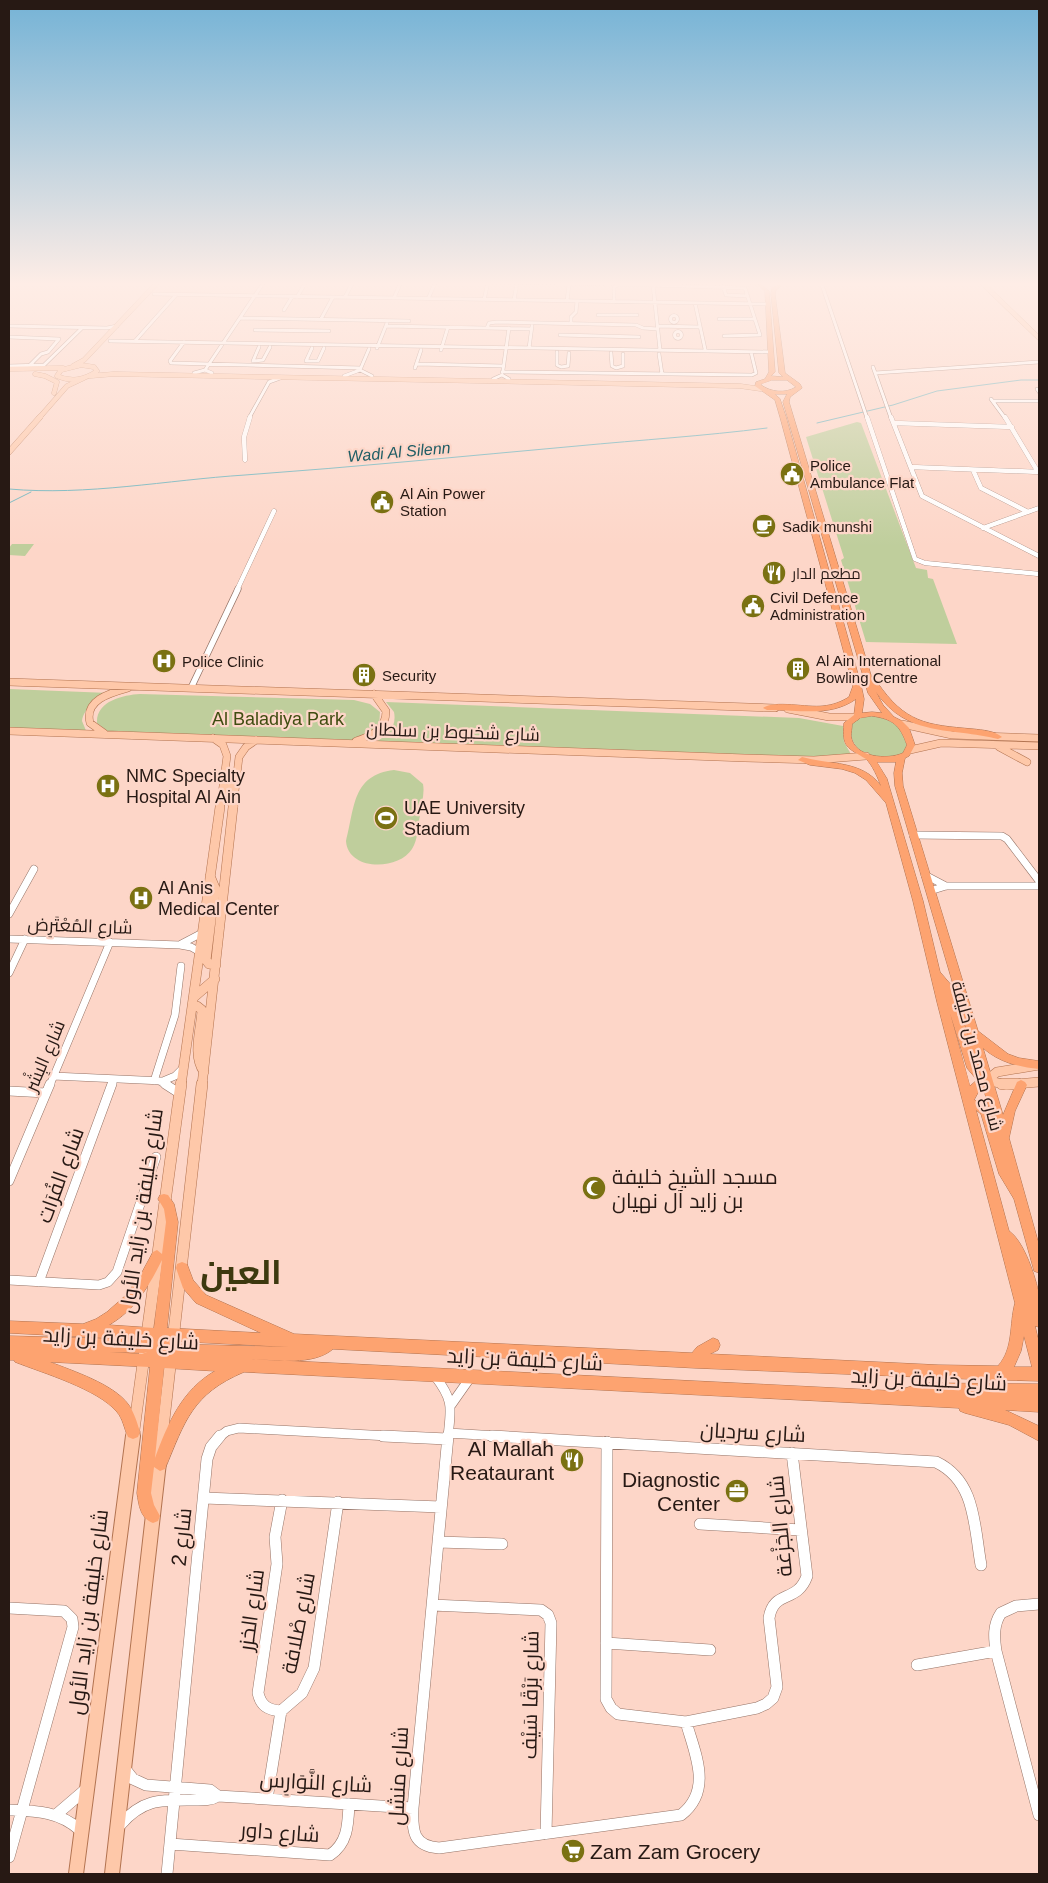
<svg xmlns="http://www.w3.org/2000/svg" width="1048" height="1883" viewBox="0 0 1048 1883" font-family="Helvetica,Cairo,sans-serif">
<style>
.green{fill:#bfce9c}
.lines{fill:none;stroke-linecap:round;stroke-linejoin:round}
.stream{stroke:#68b2bc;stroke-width:1}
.minor-far5-casing{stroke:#957366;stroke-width:4}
.minor-far4-casing{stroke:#957366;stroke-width:5}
.minor-far3-casing{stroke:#957366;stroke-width:7}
.minor-far2-casing{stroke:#957366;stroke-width:8}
.minor-far1-casing{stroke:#957366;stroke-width:10}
.minor-casing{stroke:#957366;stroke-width:12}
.major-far5-casing{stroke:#b27350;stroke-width:5}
.major-far4-casing{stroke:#b27350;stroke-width:6}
.major-far3-casing{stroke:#b27350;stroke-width:8}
.major-far2-casing{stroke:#b27350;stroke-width:10}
.major-far1-casing{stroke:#b27350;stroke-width:12}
.major-casing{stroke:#b27350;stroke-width:16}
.highway-casing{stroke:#b27350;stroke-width:1}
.minor-far5{stroke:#fff;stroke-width:3}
.minor-far4{stroke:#fff;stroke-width:4.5}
.minor-far3{stroke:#fff;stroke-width:5.5}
.minor-far2{stroke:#fff;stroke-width:7}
.minor-far1{stroke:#fff;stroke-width:9}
.minor{stroke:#fff;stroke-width:11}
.major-far5{stroke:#fec8a9;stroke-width:4.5}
.major-far4{stroke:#fec8a9;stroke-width:5.5}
.major-far3{stroke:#fec8a9;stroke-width:7}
.major-far2{stroke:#fec8a9;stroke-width:9}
.major-far1{stroke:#fec8a9;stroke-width:11}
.major{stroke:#fec8a9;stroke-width:14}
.highway{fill:#fda370;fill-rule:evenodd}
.labels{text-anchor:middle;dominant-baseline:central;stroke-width:4.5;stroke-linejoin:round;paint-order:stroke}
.far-poi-label{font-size:15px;fill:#271914;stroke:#fdd6c8;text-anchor:start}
.far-water-label{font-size:16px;font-style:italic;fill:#205e66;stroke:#fdd6c8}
.park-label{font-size:18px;fill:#404d11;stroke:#fdd6c8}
.street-label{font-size:18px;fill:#271914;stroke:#fdd6c8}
.poi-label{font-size:18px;fill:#271914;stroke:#fdd6c8;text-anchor:start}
.near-street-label{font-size:21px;fill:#271914;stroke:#fdd6c8}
.near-poi-label{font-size:21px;fill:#271914;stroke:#fdd6c8;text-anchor:start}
.near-town-label{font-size:34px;font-weight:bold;fill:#3d390f;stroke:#fdd6c8}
</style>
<rect width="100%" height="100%" fill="#fdd6c8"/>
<path class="green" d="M857 422 861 423 916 568 927 570 928 578 933 579 957 644 866 642 841 560 844 558 806 437Z
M12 544H34L25 556 9 555V548Z
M9 689 109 693C98 700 84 707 82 721L87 733 9 730Z
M140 694 354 700 370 704 380 712 379 727 354 741 107 731 97 723C96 701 123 695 140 694Z
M386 702 799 718 843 726 844 742 852 756 821 759 376 742C388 735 397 727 394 712Z
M869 716C889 717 907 727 907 750L900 756C892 756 881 759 872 757 856 753 845 734 854 720Z
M394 770 410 773 423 784C425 794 421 805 420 815 418 825 418 840 412 849 398 871 348 871 346 841 355 807 352 775 394 770Z"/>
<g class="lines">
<path class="stream" d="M817 423 893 405 937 391 1021 380H1039
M9 489C87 496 167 480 245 475 356 467 466 456 577 446 640 440 704 436 767 428
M9 503 31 492"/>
<g class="minor-far5-casing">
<path id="minor-far5" d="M488 282 611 284
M821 282 867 418
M617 284 745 288 760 335 724 336
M653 285 660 350
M723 286 726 295 748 296
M154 294 768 304
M297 297 306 282
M345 297 353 282
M394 298 401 282
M428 299 435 283
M484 300 488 282
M514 300 517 283
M567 301 569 284
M614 302V287L616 286
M695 303 705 349
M284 310 292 297
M598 315H637
M670.5 319a3.5 3.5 0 1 1 7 0a3.5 3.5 0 1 1-7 0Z
M240 318 409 321
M321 319 333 297
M719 319H755
M571 323V317L576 312 577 301
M9 326 107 328 117 326
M386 326 532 329
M658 326 699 327
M487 328 489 323 497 322 636 325 643 328 658 329
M255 330 329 331
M674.5 335a3.5 3.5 0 1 1 7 0a3.5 3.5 0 1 1-7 0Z
M560 335 639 337
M9 337 59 339 48 352 41 354 29 366
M110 341 771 352
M135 341 176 295
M184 342 170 361 171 363 361 368
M259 347 253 361 263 360 270 347
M312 348 306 361H318L324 348
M377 348 387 323
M529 348 532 326
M441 350 448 327
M557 352V365L561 367 568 366 569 353
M611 353 612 366 616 368 623 366V354
M659 354 662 374
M417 364 503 366
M9 366 44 365 82 328
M873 367 891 418
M415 368 421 350
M205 370 212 373
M360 370 372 376
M503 370 509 328
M502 372 752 375 756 373 751 352
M194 373 205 370 264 282
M875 373 1039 362
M502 375 509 379
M344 376 360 370 369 349
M493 379 502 375
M1037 389 1039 392
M991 399 1005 418
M993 401H1039
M249 418 269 382 280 378"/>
</g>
<g class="minor-far4-casing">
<path id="minor-far4" d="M867 417 915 559 925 563 1039 574
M891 417 922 496 1039 556
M1005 417 1038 472
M894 423 1012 427
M245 460 244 437 250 417
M911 467 1039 472
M973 470 981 488 1028 512
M983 528 1039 508
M237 590 274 511"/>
</g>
<g class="minor-far3-casing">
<path id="minor-far3" d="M191 688 238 589"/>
</g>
<g class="minor-far2-casing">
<path id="minor-far2" d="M913 835 1002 836 1007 839 1039 881
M925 875 946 886
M930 891 946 886H1039
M9 914 34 869
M9 939 180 945 191 947 200 952
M181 944 202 933
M9 973 25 939
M53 1076 163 1081 175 1076 183 1068
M154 1081 175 1015 181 966
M161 1082 168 1085
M50 1085 110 942
M112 1085 114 1079"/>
</g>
<g class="minor-far1-casing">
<path id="minor-far1" d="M165 1084 179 1093
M9 1091 46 1093
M9 1181 50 1084
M9 1280 99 1285 108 1282 117 1272 156 1157
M39 1282 112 1084
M435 1376C454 1401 451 1407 448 1437
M451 1405 470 1378
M448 1433 513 1437
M219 1437 227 1431 239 1428 407 1437"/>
</g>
<g class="minor-casing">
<path id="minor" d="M383 1436 447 1439
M448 1436 413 1808C412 1831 413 1846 439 1848L681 1815C713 1790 695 1754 686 1722
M492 1436 936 1462C976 1481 974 1526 981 1565
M607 1442 606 1699 611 1708 618 1714 686 1722 757 1708 766 1704 773 1698 777 1687 769 1618C774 1589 797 1604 807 1576L792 1453
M204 1498 441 1507
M700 1524 801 1530
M438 1542 502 1544
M1039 1604 1016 1606 1001 1613C993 1625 994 1637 996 1651L1039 1815
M432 1605 541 1610 548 1615 551 1623 546 1834
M9 1608 64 1611 72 1619 73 1627 9 1857
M606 1643 710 1650
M917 1665 996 1651
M281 1711C268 1710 261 1706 258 1693L277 1564 275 1537 282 1500
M125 1769 133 1779 146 1785 210 1790 218 1796
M267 1799 281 1711 302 1693 314 1668 338 1502
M9 1810C36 1811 59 1811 80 1830
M57 1814 85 1790
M121 1824C143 1799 160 1800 191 1800 201 1800 210 1801 218 1796L413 1808
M170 1844 330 1855C348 1843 348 1824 349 1804
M167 1874 207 1459 211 1447 220 1436"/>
</g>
<g class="major-far5-casing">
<path id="major-far5" d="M751 282 755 283
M981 282 1039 338
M81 365 94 367 97 371C85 380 70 382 57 376L61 370Z
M73 366 84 360 158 282
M9 369 63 368
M35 374 45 376 57 382 54 393
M90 376 114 374 740 386 761 389
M39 418 67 386 84 378"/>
</g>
<g class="major-far4-casing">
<path id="major-far4" d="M9 452 40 417"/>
</g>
<g class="major-far3-casing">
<path id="major-far3" d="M9 682 775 708
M788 709 829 717H855
M902 724 952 735 1039 738
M9 731 745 758 814 760 866 756
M104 733 90 723C84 700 110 693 128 688
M213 738 223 745 227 756 220 808
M356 741C372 736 386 729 386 711L374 694
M999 747 1027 762
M910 750 941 743 1039 746
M224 778 230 780 228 800 234 806
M233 808 239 757 246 747 256 740"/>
</g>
<g class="major-far2-casing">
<path id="major-far2" d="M210 876 215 888 206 960 209 964 216 965
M193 998 215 979
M192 1006H197L202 1010C201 1030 192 1055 204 1072
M1039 1065 997 1072 987 1080 1006 1085 1039 1082
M181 1085 220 807
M202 1085 233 807"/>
</g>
<g class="major-far1-casing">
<path id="major-far1" d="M1002 1084H1018
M133 1437 181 1084
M162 1437 202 1084"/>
</g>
<g class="major-casing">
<path id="major" d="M76 1874 133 1436
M112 1874 162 1436"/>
</g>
<g class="highway-casing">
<path id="highway" d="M760 284 769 291 775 372 771 376 783 377 779 373 771 294 772 288 779 285 781 286 776 290 775 294 785 373 800 384 802 388 790 397 789 402 873 682H877C905 723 926 725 973 729 982 730 995 731 1002 737L998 739C951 727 908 738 876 692L883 705 894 717 902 721 909 728 915 745 909 756 905 758 902 773 903 786 978 1031 1008 1054 1019 1058 1039 1061V1069C1018 1067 999 1062 983 1048L1003 1115 1017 1082 1021 1080 1025 1082 1027 1085 1015 1111 1009 1138 1039 1245V1273L1034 1271 1033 1267 1014 1199 999 1174 981 1114 976 1110 1009 1231C1024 1241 1036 1278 1039 1295 1041 1305 1039 1317 1039 1327L1035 1326 1039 1343V1381L1003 1380 999 1382 994 1380 695 1368 333 1349C313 1366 276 1360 251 1359L896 1391 922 1383 1039 1384V1398H1037H1039V1412L1005 1410 1039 1426V1441L1009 1425 965 1413 960 1411 959 1408 244 1372C192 1394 185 1421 165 1469L160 1471 154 1467 151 1493 154 1505 160 1516 158 1521 153 1523C140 1518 139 1505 137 1493L150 1367 50 1362C73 1371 113 1384 128 1404 134 1412 137 1422 140 1432L138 1437 133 1439 128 1437C124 1428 123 1419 117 1412 98 1389 43 1373 15 1362L14 1360H9V1336L125 1339 9 1333V1321L83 1324 96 1319 107 1312 125 1296 140 1276 153 1252 157 1250 162 1254 166 1222 164 1209 158 1199 160 1195 164 1194 168 1195 174 1204 178 1222 167 1328 261 1333 196 1303 183 1288 176 1268 177 1264 182 1262 187 1264 193 1280 206 1295 294 1334 692 1353 697 1347 713 1338 718 1340 720 1345 718 1350 710 1354 938 1365 998 1366C1014 1348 1009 1325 1015 1303L937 1002 913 901 886 803 866 780 855 773 842 769 810 765 798 760 802 757C830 765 862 760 881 786 878 778 872 764 866 759 847 747 842 748 844 723L854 715 856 699C829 718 797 709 767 710L763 708C774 700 808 708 823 706 833 705 841 702 849 697L853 686 780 417 775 400 755 386 756 382 765 379 769 372 765 291 758 285ZM772 380H787L796 387C785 394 771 392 761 385V384ZM775 394H787L783 402 868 693 882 713 872 712 862 713 864 699 861 685 786 417 780 399ZM872 716C893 719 900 725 907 745L903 753C888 760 854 758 851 736 851 733 852 728 852 724L860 718ZM877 762H896L894 773 895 786 970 1042 952 986 940 972 923 901 887 779ZM950 1013 967 1068 977 1080 970 1086ZM983 1087 989 1108 984 1103 974 1100 980 1089ZM162 1260 154 1328 109 1325C135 1310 149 1286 162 1260ZM1024 1336 1032 1367H1014L1021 1351ZM169 1341 290 1347 170 1344ZM109 1352 144 1353 147 1352 142 1354ZM164 1368 215 1371C182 1390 168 1423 155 1458Z"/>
</g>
<use href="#minor-far5" class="minor-far5"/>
<use href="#minor-far4" class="minor-far4"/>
<use href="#minor-far3" class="minor-far3"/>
<use href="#minor-far2" class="minor-far2"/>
<use href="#minor-far1" class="minor-far1"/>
<use href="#minor" class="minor"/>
<use href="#major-far5" class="major-far5"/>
<use href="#major-far4" class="major-far4"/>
<use href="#major-far3" class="major-far3"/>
<use href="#major-far2" class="major-far2"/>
<use href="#major-far1" class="major-far1"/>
<use href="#major" class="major"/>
<use href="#highway" class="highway"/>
</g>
<linearGradient id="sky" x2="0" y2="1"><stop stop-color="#75b3d6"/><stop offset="0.52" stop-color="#feede6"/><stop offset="1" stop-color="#feede6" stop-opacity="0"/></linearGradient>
<rect width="1048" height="546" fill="url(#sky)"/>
<defs>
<g id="civic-disc" transform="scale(1.25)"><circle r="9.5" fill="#7a7112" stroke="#fdd6c8"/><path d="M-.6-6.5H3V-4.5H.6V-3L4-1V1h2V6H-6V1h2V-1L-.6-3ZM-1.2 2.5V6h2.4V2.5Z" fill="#fff"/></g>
<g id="cafe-disc" transform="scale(1.25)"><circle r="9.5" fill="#7a7112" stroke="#fdd6c8"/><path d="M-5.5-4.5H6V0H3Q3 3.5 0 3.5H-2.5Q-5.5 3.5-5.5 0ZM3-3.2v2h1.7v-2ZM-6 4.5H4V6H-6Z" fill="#fff"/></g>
<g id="restaurant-disc" transform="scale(1.25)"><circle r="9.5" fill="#7a7112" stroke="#fdd6c8"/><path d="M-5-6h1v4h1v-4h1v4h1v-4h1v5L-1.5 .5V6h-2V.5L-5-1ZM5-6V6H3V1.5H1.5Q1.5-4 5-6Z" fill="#fff"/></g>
<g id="hospital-disc" transform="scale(1.25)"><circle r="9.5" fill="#7a7112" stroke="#fdd6c8"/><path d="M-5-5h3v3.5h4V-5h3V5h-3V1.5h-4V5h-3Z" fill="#fff"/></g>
<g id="building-disc" transform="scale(1.25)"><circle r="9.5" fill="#7a7112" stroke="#fdd6c8"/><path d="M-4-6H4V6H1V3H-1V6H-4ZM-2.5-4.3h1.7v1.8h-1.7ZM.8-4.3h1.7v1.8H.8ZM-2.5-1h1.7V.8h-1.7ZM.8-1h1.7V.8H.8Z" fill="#fff"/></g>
<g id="stadium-disc" transform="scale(1.25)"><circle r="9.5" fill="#7a7112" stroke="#fdd6c8"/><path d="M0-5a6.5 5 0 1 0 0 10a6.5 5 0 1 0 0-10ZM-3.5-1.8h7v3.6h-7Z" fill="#fff"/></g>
<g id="mosque-disc" transform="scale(1.25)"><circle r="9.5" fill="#7a7112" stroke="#fdd6c8"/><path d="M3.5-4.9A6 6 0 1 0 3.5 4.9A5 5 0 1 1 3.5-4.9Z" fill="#fff"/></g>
<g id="office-disc" transform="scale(1.25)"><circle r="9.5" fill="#7a7112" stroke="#fdd6c8"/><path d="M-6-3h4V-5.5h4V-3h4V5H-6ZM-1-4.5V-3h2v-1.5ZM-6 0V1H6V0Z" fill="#fff"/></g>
<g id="supermarket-disc" transform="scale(1.25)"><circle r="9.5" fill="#7a7112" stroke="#fdd6c8"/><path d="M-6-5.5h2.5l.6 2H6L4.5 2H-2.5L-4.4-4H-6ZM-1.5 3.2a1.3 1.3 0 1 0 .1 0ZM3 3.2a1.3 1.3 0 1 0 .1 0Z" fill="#fff"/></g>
</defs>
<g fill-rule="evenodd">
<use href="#civic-disc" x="792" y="474"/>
<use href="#civic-disc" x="382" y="502"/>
<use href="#cafe-disc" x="764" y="526"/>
<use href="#restaurant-disc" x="774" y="573"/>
<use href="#civic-disc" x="753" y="606"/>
<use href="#hospital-disc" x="164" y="661"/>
<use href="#building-disc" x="798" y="669"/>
<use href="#building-disc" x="364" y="675"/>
<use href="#hospital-disc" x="108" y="786"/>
<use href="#stadium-disc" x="386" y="818"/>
<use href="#hospital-disc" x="141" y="898"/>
<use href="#mosque-disc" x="594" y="1188"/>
<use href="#restaurant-disc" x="572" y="1460"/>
<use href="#office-disc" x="737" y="1491"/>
<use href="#supermarket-disc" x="573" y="1851"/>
</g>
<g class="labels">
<g class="far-poi-label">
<text x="810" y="465">Police<tspan x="810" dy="17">Ambulance Flat</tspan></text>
<text x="400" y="493">Al Ain Power<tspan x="400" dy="17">Station</tspan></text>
<text x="782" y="526">Sadik munshi</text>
<text x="792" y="573">مطعم الدار</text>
<text x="770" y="597">Civil Defence<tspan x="770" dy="17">Administration</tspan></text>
<text x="816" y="660">Al Ain International<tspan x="816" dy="17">Bowling Centre</tspan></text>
<text x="182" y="661">Police Clinic</text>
<text x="382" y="675">Security</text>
</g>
<g class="far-water-label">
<text transform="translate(399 452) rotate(-5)">Wadi Al Silenn</text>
</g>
<g class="park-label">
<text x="278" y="719">Al Baladiya Park</text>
</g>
<g class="street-label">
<text transform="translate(453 732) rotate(2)">شارع شخبوط بن سلطان</text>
<text transform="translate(80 926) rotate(2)">شارع المُعْتَرِض</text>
<text transform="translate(45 1056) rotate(-67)">شارع البِشْر</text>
<text transform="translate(977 1056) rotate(75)">شارع محمد بن خليفة</text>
</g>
<g class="poi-label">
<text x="126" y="776">NMC Specialty<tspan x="126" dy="21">Hospital Al Ain</tspan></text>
<text x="404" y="808">UAE University<tspan x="404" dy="21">Stadium</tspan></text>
<text x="158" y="888">Al Anis<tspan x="158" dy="21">Medical Center</tspan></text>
</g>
<g class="near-street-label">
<text transform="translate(60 1175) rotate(-70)">شارع الفُرَات</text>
<text transform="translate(141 1211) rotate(-82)">شارع خليفة بن زايد الأول</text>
<text transform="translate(121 1338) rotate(3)">شارع خليفة بن زايد</text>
<text transform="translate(525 1359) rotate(3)">شارع خليفة بن زايد</text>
<text transform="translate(929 1379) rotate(3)">شارع خليفة بن زايد</text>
<text transform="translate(753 1432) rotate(3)">شارع سرديان</text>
<text transform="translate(780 1526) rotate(-95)">شارع الجَزْعَة</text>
<text transform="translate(181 1537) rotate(-84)">شارع 2</text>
<text transform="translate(251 1610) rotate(-82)">شارع الخزر</text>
<text transform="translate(88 1612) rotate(-83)">شارع خليفة بن زايد الأول</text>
<text transform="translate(298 1623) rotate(-79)">شارع صْلافة</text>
<text transform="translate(530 1695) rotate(-89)">شارع بَرْقَا سَيْف</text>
<text transform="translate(398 1776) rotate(-87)">شارع منشل</text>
<text transform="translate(316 1782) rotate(3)">شارع النَّوَارِس</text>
<text transform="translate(280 1832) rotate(4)">شارع داور</text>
</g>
<g class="near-poi-label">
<text x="612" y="1176">مسجد الشيخ خليفة<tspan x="612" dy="24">بن زايد آل نهيان</tspan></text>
<text x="554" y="1448" text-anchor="end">Al Mallah<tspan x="554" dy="24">Reataurant</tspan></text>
<text x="720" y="1479" text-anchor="end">Diagnostic<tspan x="720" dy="24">Center</tspan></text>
<text x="590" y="1851">Zam Zam Grocery</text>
</g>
<g class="near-town-label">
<text x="241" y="1272">العين</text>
</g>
</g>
<rect width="1048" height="1883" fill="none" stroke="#271914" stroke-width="20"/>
</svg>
